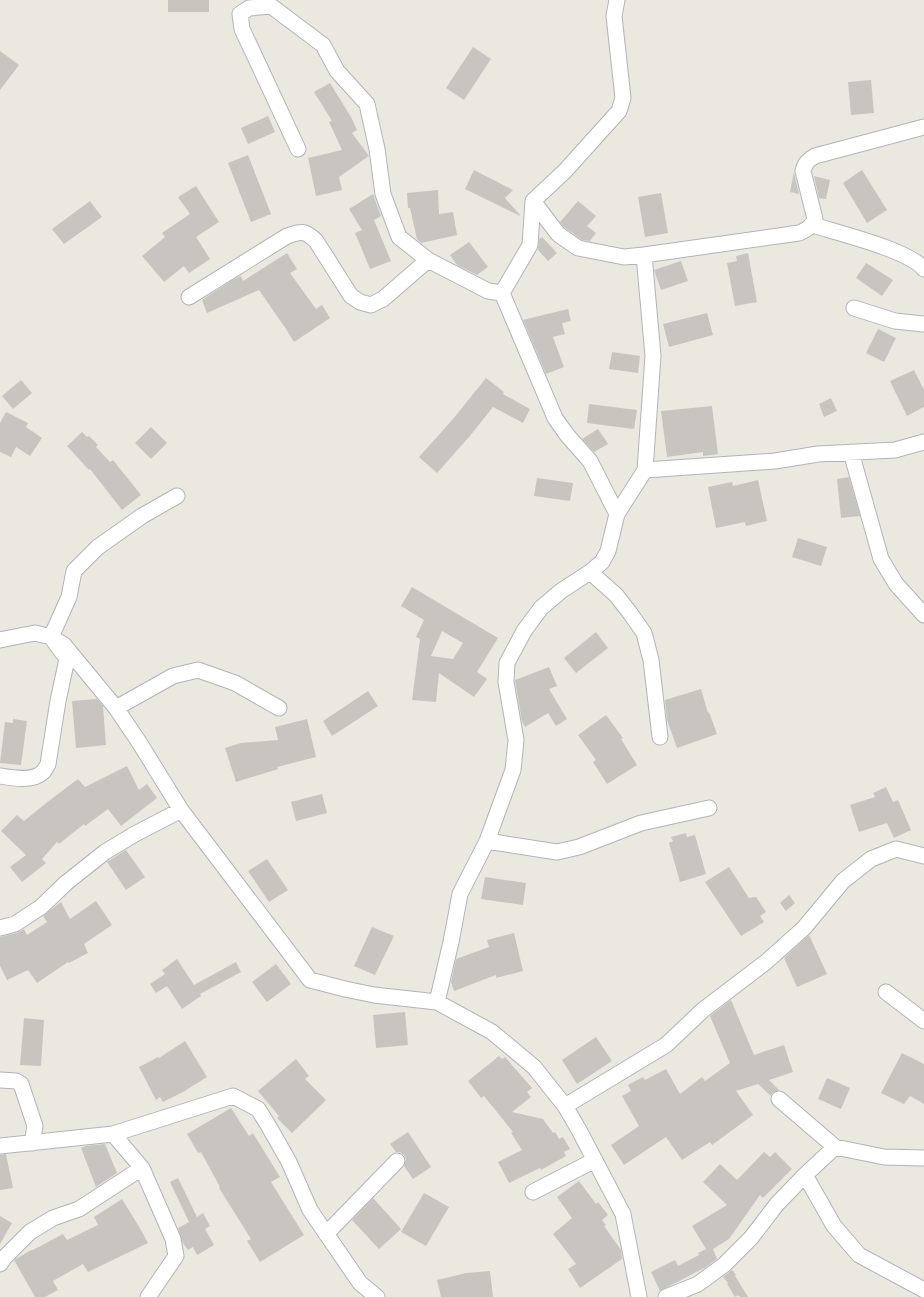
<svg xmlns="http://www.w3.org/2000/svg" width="924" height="1297" viewBox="0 0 924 1297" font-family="'Public Sans',sans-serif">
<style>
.building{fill:#c8c5c0;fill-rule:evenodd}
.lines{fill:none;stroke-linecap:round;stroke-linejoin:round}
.minor-casing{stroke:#b1b4b7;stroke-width:17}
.minor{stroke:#fff;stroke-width:15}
</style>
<rect width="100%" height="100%" fill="#ebe8e0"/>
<path class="building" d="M168 0H209V12H168Z
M473 47 491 59 464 100 446 88Z
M0 51 19 65 0 90Z
M871 80 874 113 851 115 848 82Z
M330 83 351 117 357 130 352 133 369 156 339 177 342 190 316 196 308 158 342 150 329 122 332 121 314 92Z
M268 116 275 132 248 144 241 128Z
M248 155 271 214 251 222 228 163Z
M474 170 513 190 505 198 520 215V216L465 189Z
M862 170 887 210 867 223 843 183Z
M794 172V173L799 194 790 192Z
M814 176 830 180 826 199 819 198Z
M196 186 219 222 196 237 210 259 189 273 184 266 164 282 142 256 165 237 162 233 190 214 178 197Z
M438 190 439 214 453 212 457 235 421 243 417 239 410 208H408L407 193Z
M661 193 668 233 645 237 638 197Z
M373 194 381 216 374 220 391 261 370 269 355 233 362 230 349 209Z
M90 201 102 217 64 244 52 229Z
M578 201 596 216 587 226 596 233 590 241 582 240 564 227 560 222Z
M542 237 557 253 548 261 538 250 539 239Z
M469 242 488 267 477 275 457 265 450 255Z
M287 253 297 269 290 273 316 309 322 305 330 318 294 342 286 329 259 290 207 313 202 300 234 279 241 276 243 281Z
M748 253 757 302 735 306 727 263 737 261 736 256Z
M681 261 688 281 661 290 654 270Z
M866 263 893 280 882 296 856 278Z
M568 309 571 321 562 323 565 334 553 337 564 367 546 374 523 320Z
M707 313 713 335 669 347 663 324Z
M878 329 896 338 884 362 866 353Z
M612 352 640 356 638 373 609 369Z
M914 370 924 390V407L907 416 890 381Z
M486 378 504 392 503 394 530 409 523 423 493 407 469 437 437 473 419 457 453 419Z
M21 380 32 393 13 409 2 396Z
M831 398 837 411 824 417 819 404Z
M589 404 637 410 634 429 587 423Z
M712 406 718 454 703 456V452L667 457 661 411Z
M6 412 28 423 26 427 42 438 30 456 16 447 11 457 0 452V423Z
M151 427 167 443 151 459 135 443Z
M598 429 608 444 594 452 582 439Z
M82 432 87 437 89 436 98 445 96 447 110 462 113 460 141 495 122 510 90 469 89 470 67 446Z
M849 477 860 516 841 518 837 479Z
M537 478 573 483 570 501 534 496Z
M758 480 767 521 746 526 745 522 716 528 708 487 732 482 733 486Z
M798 538 827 547 821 566 792 557Z
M412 587 498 638 477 672 487 679 474 697 439 673 436 702 412 700 420 639 416 637 424 620 401 606ZM442 631 463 643 453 659 431 656Z
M596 632 608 648 576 673 564 658Z
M549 667 557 686 549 689 567 719 556 726 548 713 525 727 522 722 515 680Z
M701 689 708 713 709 712 717 734 677 748 667 720 665 700Z
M368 691 378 706 332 736 323 721Z
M97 699 103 706 106 745 76 748 72 701Z
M606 715 623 738 621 739 637 765 607 784 593 762 596 760 578 735Z
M13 719 27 721 21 765 0 763 5 722 13 723Z
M307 719 316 757 277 767 278 769 236 782 225 748 241 743 278 740 275 727Z
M127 766 139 790 147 784 157 798 121 826 108 809 85 826 84 824 59 844 57 842 42 859 46 863 22 882 10 867 26 855 1 831 17 815 24 821 50 800 78 779 85 787Z
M886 787 893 802 898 800 911 830 894 838 887 823 859 832 850 805 875 797 873 793Z
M322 794 327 813 296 821 291 802Z
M686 833 687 837 695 835 706 874 680 882 669 843 673 841 671 837Z
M126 850 145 877 126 890 107 862Z
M267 859 288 890 269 902 248 871Z
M729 867 749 898 756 897 766 912 760 916 764 922 741 936 705 882Z
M485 877 526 883 523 905 481 899Z
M789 895 795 903 786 911 780 903Z
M96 901 112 925 84 944 88 953 69 963 68 962 37 983 28 970 7 980 0 966V937L17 933 24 929 27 935 47 922 43 916 61 902 70 919Z
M372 927 394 936 375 975 354 966Z
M514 933 523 971 496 978V975L454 991 451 982 456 959 489 947 487 940Z
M809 935 827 974 797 987 784 958Z
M177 959 194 985 236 962 241 972 200 994 201 996 182 1009 167 986 156 993 150 984 165 974 162 970Z
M276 964 291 984 267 1002 252 982Z
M731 1000 754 1055 784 1045 793 1072 769 1080 779 1090 772 1093 771 1096 758 1084 736 1091 753 1115 712 1145 710 1142 682 1160 666 1137 624 1165 611 1145 639 1126 622 1096 631 1091 628 1085 643 1077 645 1080 666 1069 680 1094 702 1077 705 1081 730 1063 710 1016Z
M405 1012 408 1045 376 1048 373 1015Z
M24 1018 44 1020 41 1066 20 1065Z
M596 1037 612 1061 577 1084 562 1060Z
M185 1041 207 1077 183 1092 163 1102 160 1097 156 1100 139 1067 158 1057 159 1058Z
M902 1053 924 1064V1104L910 1096 904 1104 881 1093Z
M499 1056 502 1059 505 1057 532 1088 527 1092 531 1097 512 1112 543 1119 553 1133 555 1132 559 1139 563 1137 570 1149 564 1152 566 1156 541 1170 540 1168 509 1183 498 1162 522 1150 511 1133 513 1132 484 1096 481 1098 468 1081Z
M296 1059 309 1076 305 1079 326 1100 292 1133 277 1118 279 1116 258 1091Z
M827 1078 850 1088 841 1109 818 1099Z
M231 1108 249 1136 253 1133 280 1177 271 1182 304 1235 260 1262 247 1241 251 1239 219 1188 220 1187 201 1152 198 1153 187 1134Z
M408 1132 431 1167 413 1179 404 1166 406 1159 404 1155 400 1152H396L390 1144Z
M105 1144 117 1173 96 1187 81 1148 86 1146Z
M764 1152 770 1157 775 1152 792 1169 763 1198 760 1195 729 1239 713 1249 717 1259 706 1267 660 1291 651 1272 675 1260 678 1266 699 1255 698 1253 706 1249 692 1226 727 1205 703 1182 720 1164 737 1180Z
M6 1154 13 1188 0 1190V1155Z
M178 1178 197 1217 203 1213 210 1226 205 1229 214 1245 197 1255 193 1247 188 1250 183 1243 178 1228 189 1222 170 1182Z
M579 1181 596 1204 598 1202 608 1215 602 1220 606 1225 604 1226 621 1250 622 1259 580 1288 568 1269 576 1264 553 1234 572 1218 557 1197Z
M424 1193 449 1207 426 1246 401 1232Z
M373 1198 401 1229 379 1249 352 1220Z
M122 1199 141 1230 148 1243 88 1272 83 1264 53 1281 58 1290 45 1297H35L14 1260 31 1250H33L63 1234 67 1240 98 1225 94 1217Z
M0 1216 12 1223 0 1244Z
M732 1270 736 1275 735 1276 748 1297H740L738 1295 735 1297 727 1284 728 1283 723 1277Z
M490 1271 493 1297H441L437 1280 466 1273Z"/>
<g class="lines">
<g class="minor-casing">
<path id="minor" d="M298 149 242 29 240 14 249 8 271 6 323 45 337 71 367 104 377 149 383 194 399 237 428 260 488 291 502 293 530 245 533 201 565 171 619 111 623 98 614 16 617 0
M533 201 558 234 578 248 624 257 644 255 653 356 645 470
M813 225C838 233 909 250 924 269
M644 255 799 233C806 230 812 227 815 219L803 171C805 163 808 160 815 156L924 127
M502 293 555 418 567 435 590 461 617 514
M189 297 287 236C301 231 305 230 316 241L351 296 360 302 371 305 383 299 428 260
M854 308 895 321 924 324
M851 452 881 559 896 584 924 615
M590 572 616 595 630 613 644 633 651 660 660 737
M0 640 35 633 51 637 64 645 116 708 139 742 181 810 310 980 345 989 374 995 437 1002 492 1032 534 1067 565 1106 579 1130 623 1214 639 1297
M116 708 173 676 198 670 235 683 279 708
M0 776C12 778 33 782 43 772 45 770 47 766 48 764L58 701 67 659 51 637 69 597 74 571 98 547 142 516 177 496
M487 841 557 852 579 847 641 823 709 808
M0 928 15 924 41 907 66 883 105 852 135 834 181 810
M886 992 924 1021
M437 1002 451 942 460 894 487 841 513 770 516 740 506 682 507 663 524 631 541 608 561 591 590 572 602 562 608 551 617 514 645 470 775 461 818 454 895 450 924 442
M0 1080 16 1081 21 1084 35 1126 32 1143
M779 1099 835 1147
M565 1106 666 1045 703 1010 766 962 804 928 843 881 871 859 896 849 924 856
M113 1134 142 1168 173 1239 176 1256 148 1297
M0 1146 113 1134 233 1096 258 1109 268 1125 289 1162 310 1210 360 1283 377 1297
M805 1175 834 1226 859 1255 924 1290
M533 1192 595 1160
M326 1234 397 1161
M0 1264 4 1258 30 1232 53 1218 79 1209 142 1168
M666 1297 698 1284 724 1265 751 1238 777 1204 805 1175 835 1147 884 1157 924 1158"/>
</g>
<use href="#minor" class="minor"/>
</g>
</svg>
